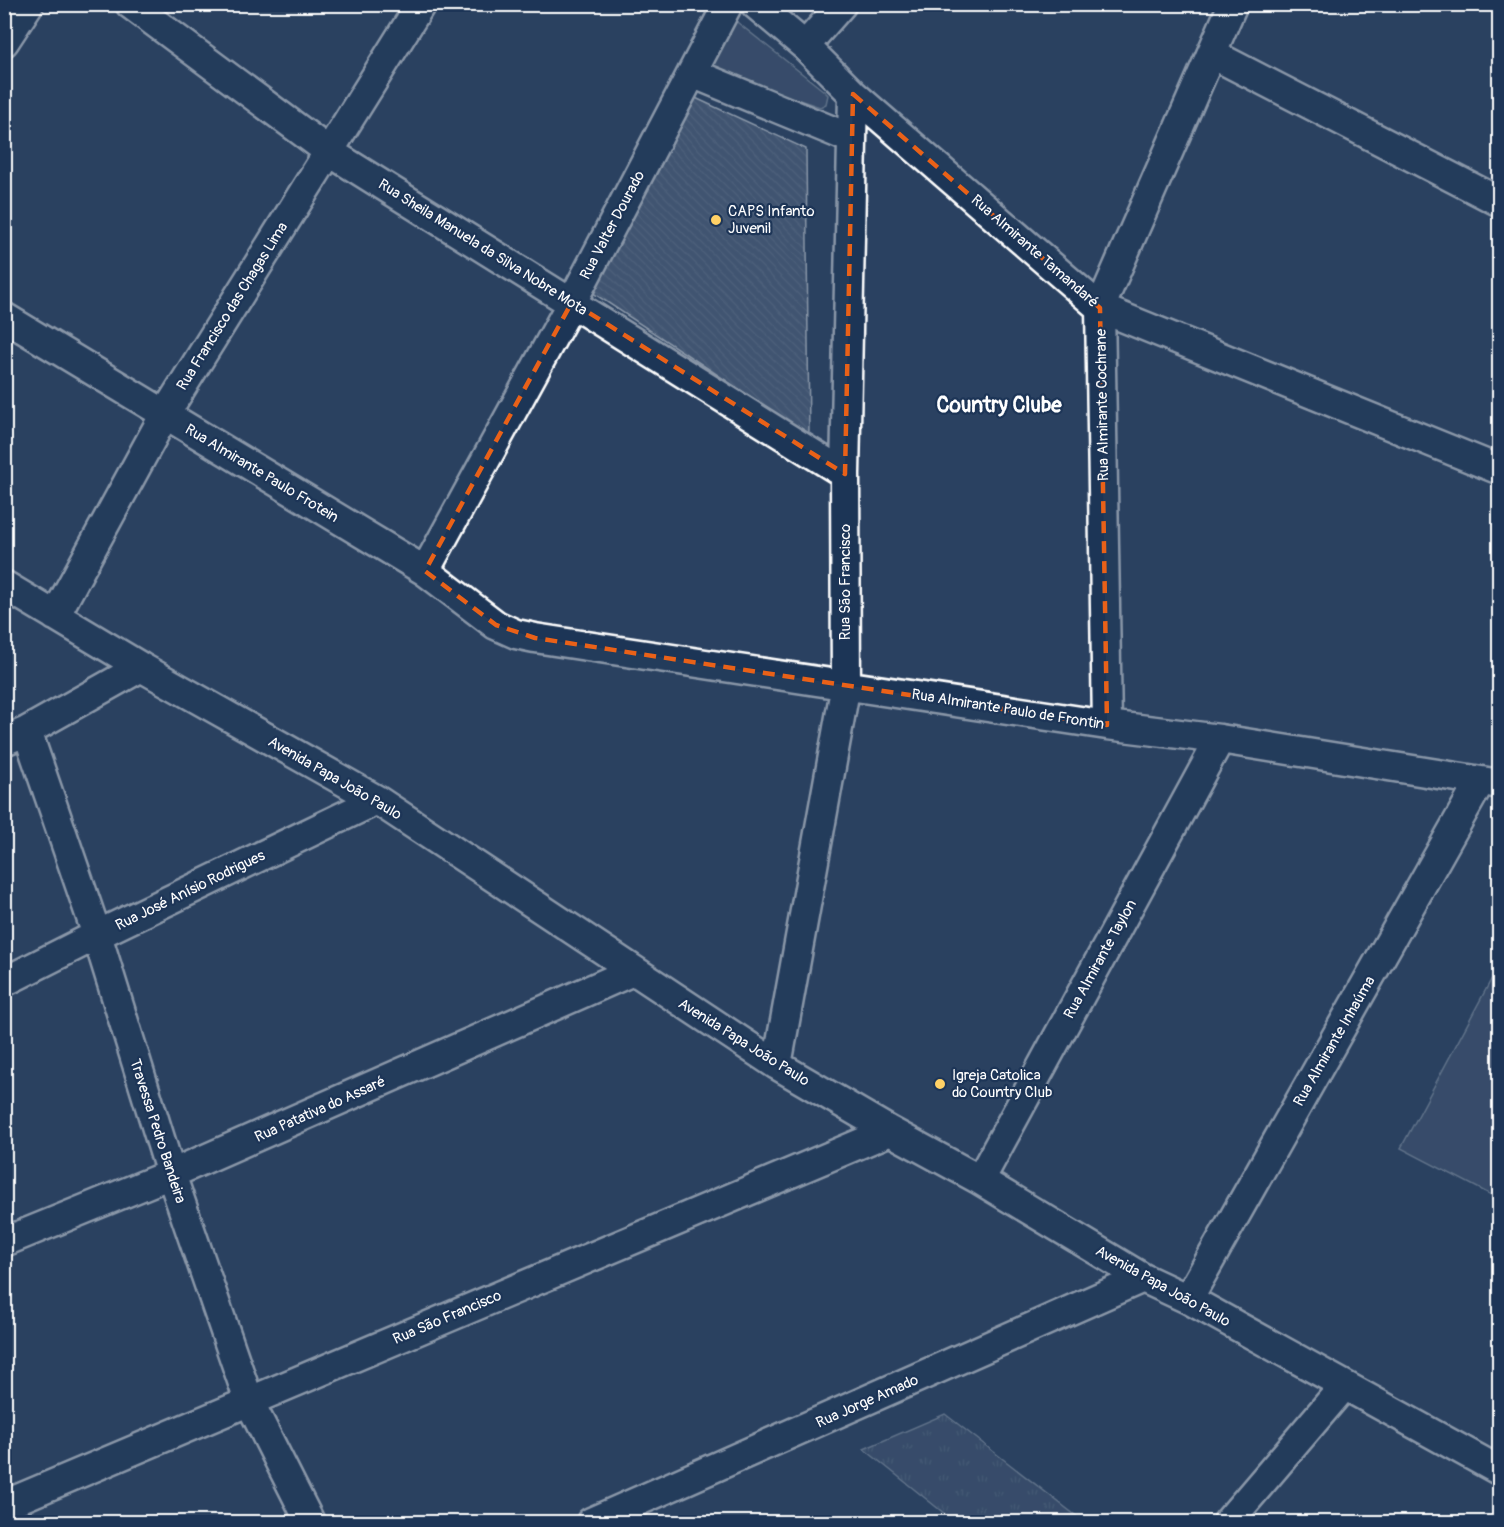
<svg xmlns="http://www.w3.org/2000/svg" width="1504" height="1527" font-family="Pangolin,sans-serif">
  <defs>
    <pattern id="grass-tufts" width="24" height="20" patternUnits="userSpaceOnUse" patternTransform="scale(1.5)"><rect width="24" height="20" fill="#465975"/><path d="M3 7l-1-3M5 7V3M7 7l1-3M15 17l-1-3M17 17v-4M19 17l1-3" fill="none" stroke="#62728a"/></pattern>
    <pattern id="building-back-hatch" width="6" height="6" patternUnits="userSpaceOnUse" patternTransform="scale(1.5)"><rect width="6" height="6" fill="#5b6c86"/><path d="M-1 5l2 2M0 0l6 6M5-1l2 2" fill="none" stroke="#748298"/></pattern>
  </defs>
  <rect width="100%" height="100%" fill="#2a4161"/>
  <filter id="ink" filterUnits="userSpaceOnUse"><feTurbulence type="fractalNoise" baseFrequency=".0167" numOctaves="2"/><feDisplacementMap in="SourceGraphic" scale="12" xChannelSelector="R" yChannelSelector="G"/><feConvolveMatrix kernelMatrix="1 2 1 2 8 2 1 2 1" color-interpolation-filters="sRGB"/></filter>
  <g filter="url(#ink)">
    <path fill="url(#grass-tufts)" stroke="#a2acba" stroke-width="1.5" d="M945,1414L1084,1522H955L864,1449Z"/>
    <path fill="#465975" stroke="#a2acba" stroke-width="1.5" d="M728,15L824,91L828,95L826,104L820,107L702,67Z
      M1499,965L1500,1199H1499L1401,1148Z"/>
    <path fill="url(#building-back-hatch)" stroke="#fff" stroke-width="1.5" d="M689,95L806,149L809,435L590,291Z"/>
    <g fill="none" stroke-linecap="round" stroke-linejoin="round">
      <g stroke="#fff" stroke-width="33">
        <path id="street" d="M130,4L328,151L845,474
          M755,4L805,46L853,94L1100,308L1500,470
          M4,42L29,4
          M805,46L842,4
          M1212,54L1500,202
          M692,73L852,139
          M4,317L425,571L496,625L516,634L535,638L600,648L1107,725L1220,739L1500,784
          M425,571L572,302L728,4
          M4,585L141,667L377,800L777,1065L890,1131L980,1180L1143,1278L1188,1299L1500,1471
          M55,616L165,414L421,4
          M1107,725L1100,308L1233,4
          M27,731L97,935L171,1174L249,1401L310,1522
          M4,741L27,731L141,667
          M4,982L97,935L377,800
          M777,1065L846,684L845,474L853,94
          M980,1180L1220,739
          M4,1242L171,1174L633,971
          M1188,1299L1480,782
          M4,1505L890,1131
          M591,1522L1143,1278
          M1228,1522L1344,1386"/>
      </g>
      <use href="#street" stroke="#1d3557" stroke-width="28"/>
    </g>
  </g>
  <path d="M0 0H1504V1527H0ZM853,94L1100,308L1107,725L535,638L496,625L425,571L572,302L845,474Z" fill="#2a4161" fill-opacity=".55" fill-rule="evenodd"/>
  <path fill="none" stroke="#e96118" stroke-width="4.5" stroke-dasharray="12 8" stroke-linejoin="round" d="M853,94L1100,308L1107,725L535,638L496,625L425,571L572,302L845,474Z"/>
  <g fill="#ffd166" stroke="#1d3557" stroke-width="2">
    <circle cx="716" cy="220" r="6"/>
    <circle cx="940" cy="1084" r="6"/>
  </g>
  <g text-anchor="middle" stroke-width="4.5" stroke-linejoin="round" paint-order="stroke">
    <g font-size="15" fill="#fff" stroke="#1d3557" text-anchor="start">
      <text x="728" y="216">CAPS Infanto<tspan x="728" dy="17">Juvenil</tspan></text>
      <text x="952" y="1080">Igreja Catolica<tspan x="952" dy="17">do Country Club</tspan></text>
    </g>
    <g font-size="15" fill="#fff" stroke="#1d3557">
      <text transform="translate(612 225) rotate(-62)" y="5">Rua Valter Dourado</text>
      <text transform="translate(483 247) rotate(32)" y="5">Rua Sheila Manuela da Silva Nobre Mota</text>
      <text transform="translate(1035 251) rotate(41)" y="5">Rua Almirante Tamandaré</text>
      <text transform="translate(232 306) rotate(-58)" y="5">Rua Francisco das Chagas Lima</text>
      <text transform="translate(1102 405) rotate(-91)" y="5">Rua Almirante Cochrane</text>
      <text transform="translate(262 473) rotate(31)" y="5">Rua Almirante Paulo Frotein</text>
      <text transform="translate(845 582) rotate(-90)" y="5">Rua São Francisco</text>
      <text transform="translate(1008 709) rotate(9)" y="5">Rua Almirante Paulo de Frontin</text>
      <text transform="translate(335 778) rotate(30)" y="5">Avenida Papa João Paulo</text>
      <text transform="translate(190 890) rotate(-26)" y="5">Rua José Anísio Rodrigues</text>
      <text transform="translate(1100 959) rotate(-61)" y="5">Rua Almirante Taylon</text>
      <text transform="translate(1334 1041) rotate(-60)" y="5">Rua Almirante Inhaúma</text>
      <text transform="translate(744 1042) rotate(32)" y="5">Avenida Papa João Paulo</text>
      <text transform="translate(320 1109) rotate(-24)" y="5">Rua Patativa do Assaré</text>
      <text transform="translate(158 1131) rotate(72)" y="5">Travessa Pedro Bandeira</text>
      <text transform="translate(1163 1286) rotate(29)" y="5">Avenida Papa João Paulo</text>
      <text transform="translate(447 1317) rotate(-23)" y="5">Rua São Francisco</text>
      <text transform="translate(867 1401) rotate(-24)" y="5">Rua Jorge Amado</text>
    </g>
    <g font-size="21" font-weight="bold" fill="#fff" stroke="#1d3557">
      <text x="999" y="412">Country Clube</text>
    </g>
  </g>
  <rect width="1504" height="1527" fill="none" stroke="#1d3557" stroke-width="24"/>
  <rect x="12" y="12" width="1480" height="1503" fill="none" stroke="#fff" stroke-width="2" filter="url(#ink)"/>
</svg>
